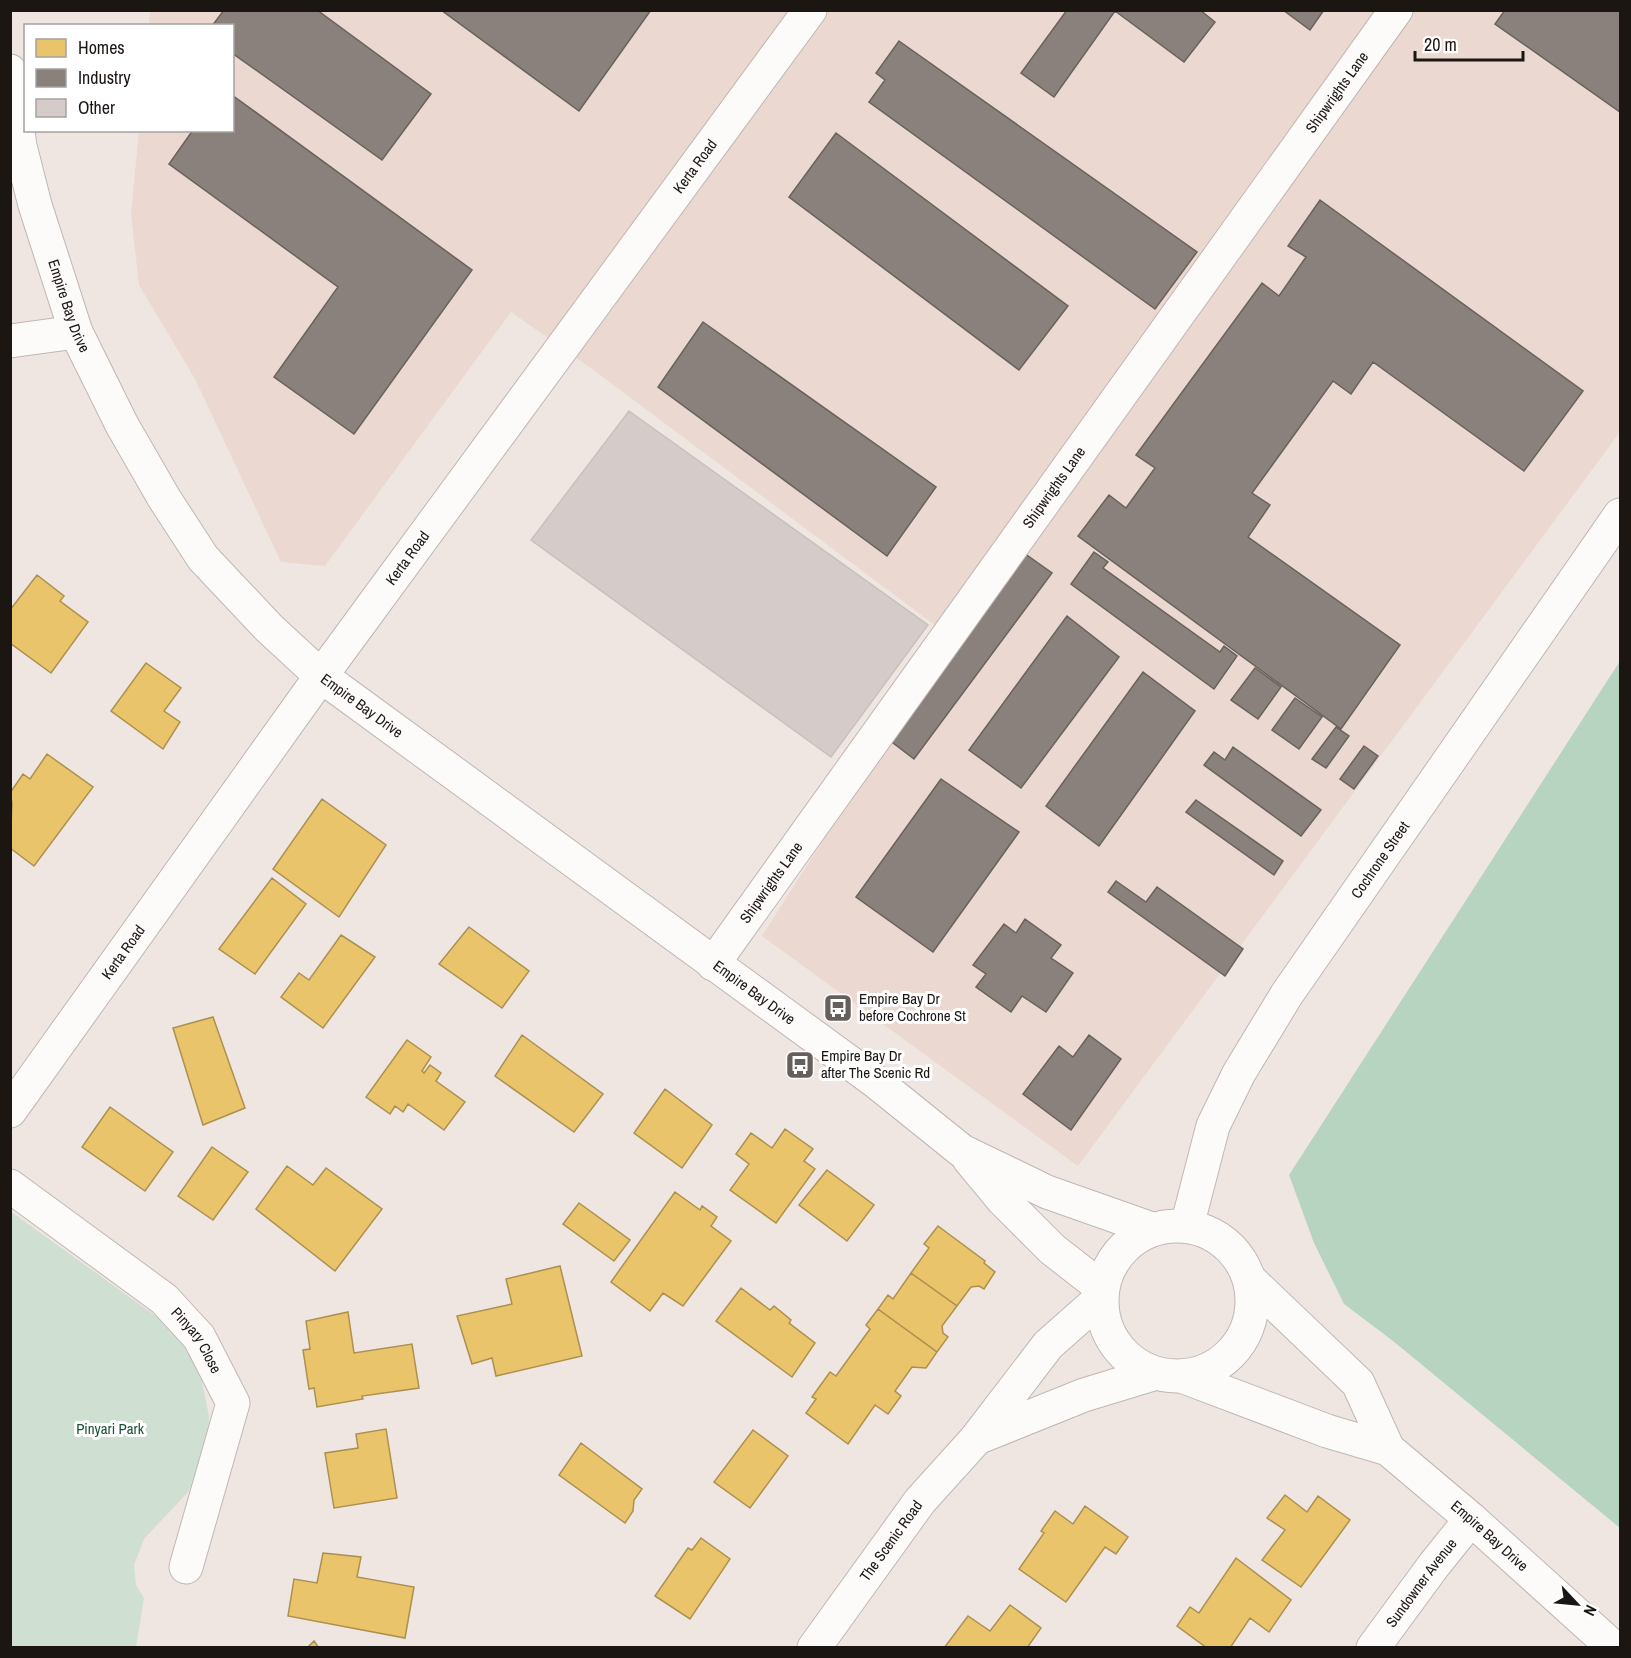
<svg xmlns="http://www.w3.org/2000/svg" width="1631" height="1658" font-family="'Archivo Narrow',sans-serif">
  <rect width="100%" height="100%" fill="#f0e6e1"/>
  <path fill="#ebd8d0" d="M150,11H1620V432L1078,1166L762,936L952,638L592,369L511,312L325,566L281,562L195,379L139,285L131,214L139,131L232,130V26L149,25Z"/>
  <path fill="#cfe0d2" d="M10,1211L171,1327L199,1368L209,1416L208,1453L188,1492L144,1539L134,1565L136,1585L144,1598L136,1647H11Z"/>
  <path fill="#b7d4c1" d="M1620,661V1528L1393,1341L1344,1304L1314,1243L1289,1175Z"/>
  <path fill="#e9c46a" stroke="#ac9050" stroke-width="1.5" d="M37,575L64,596L60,601L88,622L51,673L10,643V610Z
    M146,663L181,688L164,711L180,722L163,749L111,711Z
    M47,754L93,787L34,866L10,848L12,803L10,793L23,774L30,779Z
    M322,799L386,845L339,917L273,869Z
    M272,878L306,904L255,974L219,949Z
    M469,927L529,971L502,1008L439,964Z
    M341,935L375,957L323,1028L281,997L299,973L309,980Z
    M213,1017L245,1108L203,1125L173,1028Z
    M522,1035L603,1094L574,1132L495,1076Z
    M407,1040L431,1057L422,1071L424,1073L430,1065L441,1073L436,1081L465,1102L444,1130L408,1104L403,1112L395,1106L390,1114L366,1097Z
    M665,1089L712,1125L682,1168L634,1133Z
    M110,1107L173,1152L145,1191L82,1147Z
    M785,1129L813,1149L804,1161L815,1169L776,1223L730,1190L749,1164L736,1154L751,1133L772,1148Z
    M212,1147L248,1172L213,1220L178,1196Z
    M287,1166L313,1185L326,1168L382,1209L335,1271L256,1209Z
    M827,1170L874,1205L847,1241L799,1205Z
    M675,1192L700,1210L702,1206L717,1217L711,1226L731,1241L683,1306L663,1293L650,1311L611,1282Z
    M579,1203L630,1240L614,1261L563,1224Z
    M938,1226L985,1261L984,1263L995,1272L984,1289L979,1286L971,1287L957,1306L911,1273L929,1248L924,1244Z
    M560,1266L582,1356L496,1376L492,1358L472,1364L457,1316L512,1304L506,1279Z
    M911,1273L957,1306L942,1326L943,1333L948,1337L937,1352L878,1309L888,1295L893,1299Z
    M741,1288L770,1310L774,1306L791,1320L789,1323L815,1343L792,1377L716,1321Z
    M878,1309L937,1352L926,1368L912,1367L895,1391L901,1396L888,1414L875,1405L848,1444L806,1413L816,1399L812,1397L830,1372L836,1376L870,1329L866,1325Z
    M348,1312L354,1353L412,1344L419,1388L362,1396L363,1399L317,1407L314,1388L309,1389L303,1350L310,1349L306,1321Z
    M386,1429L397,1498L334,1508L325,1453L358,1448L356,1434Z
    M753,1430L788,1456L750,1508L714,1482Z
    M581,1443L642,1489L634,1500L633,1511L625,1523L559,1475Z
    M1285,1495L1307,1512L1318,1496L1350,1520L1301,1587L1262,1560L1285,1530L1267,1518Z
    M1085,1506L1128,1537L1116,1554L1105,1547L1066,1602L1019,1569L1044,1533L1041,1531L1055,1511L1073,1524Z
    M701,1538L730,1559L690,1619L655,1596L688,1548L692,1550Z
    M323,1553L361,1557L357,1577L414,1587L405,1638L288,1616L294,1579L317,1583Z
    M1236,1558L1291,1600L1269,1632L1250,1618L1230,1648H1207L1177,1626L1190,1607L1199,1613Z
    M1010,1605L1041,1628L1027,1648H944L968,1616L990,1631Z
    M314,1641L319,1648H307Z"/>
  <path fill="#8a817c" stroke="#69615c" stroke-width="1.5" d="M224,10H317L431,94L382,160L232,53V26H212Z
    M441,10H651L579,111Z
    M1067,10H1200L1215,22L1184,62L1115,11L1054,97L1021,73Z
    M1283,10H1324L1310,30Z
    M1505,10H1620V112L1495,24Z
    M899,41L1197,252L1155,309L869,102L885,80L876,73Z
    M232,95L472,270L354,434L274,377L338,287L169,164L193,130H232Z
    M836,133L1068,306L1019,370L789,197Z
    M1320,200L1583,391L1524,471L1373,362L1351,394L1333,381L1252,493L1270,505L1248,537L1400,645L1341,729L1078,536L1109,495L1126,508L1155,468L1136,455L1262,283L1279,296L1306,257L1288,246Z
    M703,322L936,487L887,556L658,387Z
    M1094,552L1108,562L1103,568L1220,652L1224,646L1237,656L1214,689L1071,584Z
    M1024,553L1052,573L914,759L888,739Z
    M1067,616L1119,657L1021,788L969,750Z
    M1255,668L1281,687L1258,719L1231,700Z
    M1143,672L1195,711L1099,846L1046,806Z
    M1295,698L1322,717L1299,749L1272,730Z
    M1336,727L1349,736L1326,768L1312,759Z
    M1364,746L1378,756L1354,789L1340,779Z
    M1233,747L1321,810L1301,836L1204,765L1214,752L1225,760Z
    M941,779L1019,832L933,952L856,897Z
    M1196,800L1283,861L1274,875L1186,812Z
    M1116,881L1146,902L1157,887L1243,949L1225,976L1108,892Z
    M1025,919L1061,945L1051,958L1073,973L1046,1012L1022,996L1011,1012L976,987L986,974L973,965L1004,924L1016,933Z
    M1089,1035L1121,1059L1071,1130L1023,1094L1059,1046L1073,1057Z"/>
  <path fill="#d5ccc9" stroke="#c8c0bd" stroke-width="1.5" d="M629,411L928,625L831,757L531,540Z"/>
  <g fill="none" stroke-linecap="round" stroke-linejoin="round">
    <g stroke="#bfb7b4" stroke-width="35">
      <g id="minor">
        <path d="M10,341L76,332"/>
        <path id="s1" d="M713,964L1396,10"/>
        <path id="s2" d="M10,1111L321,676L810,10"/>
        <path id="s3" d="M10,1186L164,1299L199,1337L233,1403L186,1567"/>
        <path id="s4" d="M1187,1226L1213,1126L1239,1073L1287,994L1620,515"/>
        <path id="s5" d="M1373,1648L1434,1565L1471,1519"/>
      </g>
    </g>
    <g stroke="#bfb7b4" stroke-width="35">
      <g id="major">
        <path id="s6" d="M10,71L20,146L35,205L76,332L122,425L164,498L203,558L269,628L321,676L875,1081L962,1151L1047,1192L1152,1229"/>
        <path d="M969,1159L1003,1200L1052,1249L1102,1288"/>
        <circle cx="1177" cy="1301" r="75"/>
        <path d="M1250,1280L1358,1383L1388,1449"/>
        <path id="s7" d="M1184,1377L1327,1431L1388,1449L1471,1519L1614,1648"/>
        <path d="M977,1438L1084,1395L1153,1374"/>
        <path id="s8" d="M814,1648L920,1501L976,1439L1048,1345L1101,1298"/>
      </g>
    </g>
    <use href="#minor" stroke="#fdfbfa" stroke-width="33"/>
    <use href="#major" stroke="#fdfbfa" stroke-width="33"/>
  </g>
  <defs>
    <g id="bus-square" transform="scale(1.5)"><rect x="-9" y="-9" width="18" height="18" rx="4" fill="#665f5b" stroke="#fff"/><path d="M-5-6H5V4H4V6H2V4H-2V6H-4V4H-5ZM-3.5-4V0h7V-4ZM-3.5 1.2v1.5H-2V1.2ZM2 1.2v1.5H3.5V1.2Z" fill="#fff"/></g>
  </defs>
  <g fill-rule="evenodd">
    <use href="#bus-square" x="838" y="1008"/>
    <use href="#bus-square" x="800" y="1065"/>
  </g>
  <g text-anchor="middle" stroke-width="6" stroke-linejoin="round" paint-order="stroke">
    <g font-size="15" fill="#1c1613" stroke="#fff">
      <text dy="5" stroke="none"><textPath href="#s1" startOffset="1072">Shipwrights Lane</textPath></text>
      <text dy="5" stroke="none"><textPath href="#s2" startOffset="1167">Kerta Road</textPath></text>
      <text dy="5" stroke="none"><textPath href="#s6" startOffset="243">Empire Bay Drive</textPath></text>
      <text dy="5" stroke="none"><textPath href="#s1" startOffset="586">Shipwrights Lane</textPath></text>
      <text dy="5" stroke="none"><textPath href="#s2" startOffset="681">Kerta Road</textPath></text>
      <text dy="5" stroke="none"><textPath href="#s6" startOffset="747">Empire Bay Drive</textPath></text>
      <text dy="5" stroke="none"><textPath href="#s4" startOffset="418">Cochrone Street</textPath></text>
      <text dy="5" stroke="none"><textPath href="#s1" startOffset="100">Shipwrights Lane</textPath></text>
      <text dy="5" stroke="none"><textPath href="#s2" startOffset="195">Kerta Road</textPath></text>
      <text dy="5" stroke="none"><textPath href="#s6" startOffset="1233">Empire Bay Drive</textPath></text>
      <text dy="5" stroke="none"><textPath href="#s3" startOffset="244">Pinyary Close</textPath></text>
      <text dy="5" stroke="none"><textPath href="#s7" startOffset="350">Empire Bay Drive</textPath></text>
      <text dy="5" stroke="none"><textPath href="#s8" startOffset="132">The Scenic Road</textPath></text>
      <text dy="5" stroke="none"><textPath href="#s5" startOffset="81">Sundowner Avenue</textPath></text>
    </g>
    <g font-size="15" fill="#1c1613" stroke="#fff" text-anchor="start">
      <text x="859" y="1004">Empire Bay Dr<tspan x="859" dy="17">before Cochrone St</tspan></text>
      <text x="821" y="1061">Empire Bay Dr<tspan x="821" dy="17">after The Scenic Rd</tspan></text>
    </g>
    <g font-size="15" fill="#1d4e38" stroke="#fff">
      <text x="110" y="1434">Pinyari Park</text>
    </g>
  </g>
  <rect width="1631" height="1658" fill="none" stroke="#1c1613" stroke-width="24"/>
  <rect x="24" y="24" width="210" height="108" fill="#ffffff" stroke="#a4a2a1" stroke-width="1.5"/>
  <rect x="36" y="39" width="30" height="18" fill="#e9c46a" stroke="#a4a2a1" stroke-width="1.5"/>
  <text x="78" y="54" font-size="18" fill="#1c1613">Homes</text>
  <rect x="36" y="69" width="30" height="18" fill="#8a817c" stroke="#a4a2a1" stroke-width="1.5"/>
  <text x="78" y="84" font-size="18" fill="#1c1613">Industry</text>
  <rect x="36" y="99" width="30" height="18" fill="#d5ccc9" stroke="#a4a2a1" stroke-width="1.5"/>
  <text x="78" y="114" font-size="18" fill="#1c1613">Other</text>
  <g transform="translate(1577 1604) rotate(116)" stroke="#ffffff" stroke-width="4.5" paint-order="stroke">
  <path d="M0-4.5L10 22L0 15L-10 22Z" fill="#1c1613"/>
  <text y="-9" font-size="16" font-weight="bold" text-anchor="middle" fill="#1c1613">N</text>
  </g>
  <path d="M1415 51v9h108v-9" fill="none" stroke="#1c1613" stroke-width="3"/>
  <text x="1424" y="51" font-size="18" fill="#1c1613" stroke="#ffffff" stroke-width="4.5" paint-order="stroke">20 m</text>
</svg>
